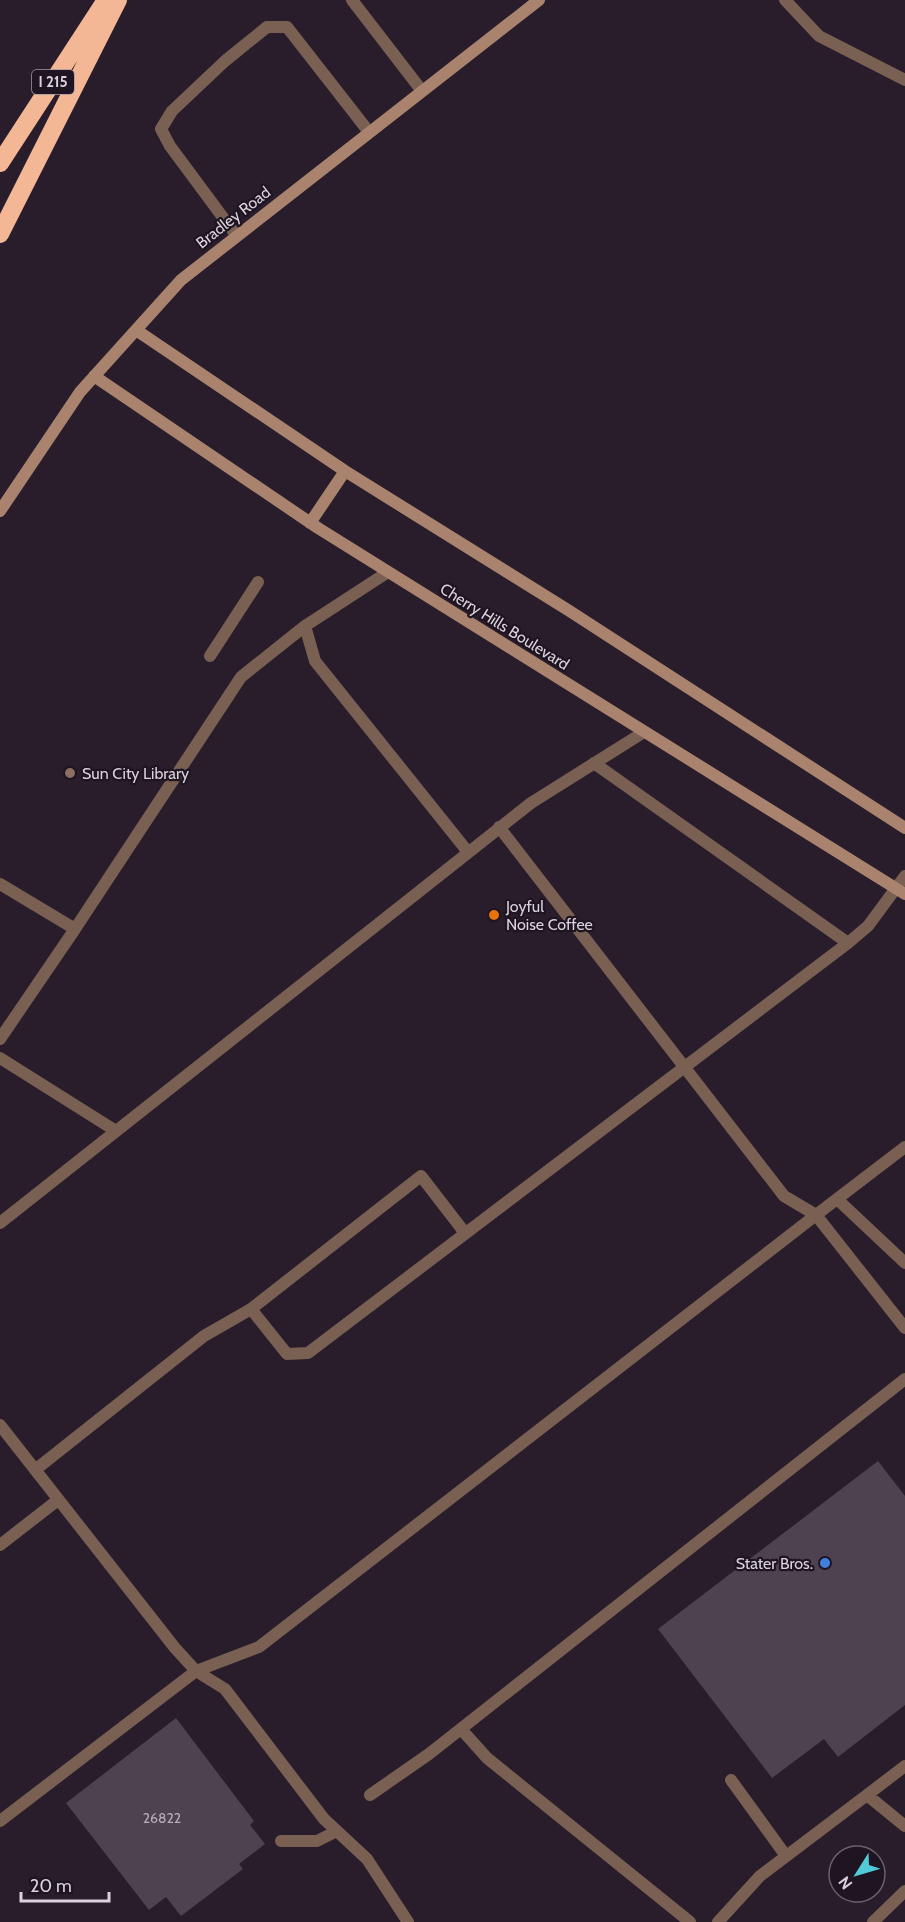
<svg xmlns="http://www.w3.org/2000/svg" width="905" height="1922" font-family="Cabin,sans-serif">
  <rect width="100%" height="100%" fill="#291d2b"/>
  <path fill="#4e4150" d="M878,1461L905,1496V1705L838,1757L824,1739L772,1778L658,1629Z
    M176,1718L254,1821L250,1825L265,1844L239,1864L243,1869L181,1916L166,1897L149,1910L66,1803Z"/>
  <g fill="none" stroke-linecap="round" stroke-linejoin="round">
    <path stroke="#796053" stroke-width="12" d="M352,0L422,91
      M785,0L819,36L905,80
      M236,235L170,146L161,129L172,111L225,61L267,27H287L369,132
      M305,626L315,661L468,852
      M210,656L258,582
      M594,763L848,943
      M0,884L75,929L241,677L305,626L388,572
      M0,1039L75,929
      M0,1058L116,1131
      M905,1147L816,1215L905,1328
      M837,1199L905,1263
      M0,1223L531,803L644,732
      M251,1309L287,1354L308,1353L848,943L868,926L905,876
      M0,1425L175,1648L196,1671L225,1689L324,1819L367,1859L408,1922
      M35,1470L204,1336L251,1309L421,1176L465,1233
      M0,1545L58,1500
      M461,1729L487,1758L690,1922
      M731,1780L786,1856
      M370,1795L429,1754L905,1379
      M867,1795L905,1766
      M0,1821L196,1671L259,1647L816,1215L784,1196L499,827
      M281,1841H317L337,1831
      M718,1922L760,1876L867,1795L905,1826
      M873,1922L905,1891"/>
    <path stroke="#aa836e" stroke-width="12" d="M136,330L345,471L568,610L905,828
      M94,376L318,528L905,894
      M0,511L80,392L181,280L539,0
      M310,523L345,471"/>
    <path stroke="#f4b796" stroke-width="18" d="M0,163L106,0
      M0,234L118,0"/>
  </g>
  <circle fill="#8d6e63" stroke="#1f1421" stroke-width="2" cx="70" cy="773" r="6"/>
  <circle fill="#e8710a" stroke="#1f1421" stroke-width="2" cx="494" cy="915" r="6"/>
  <circle fill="#3f7fe0" stroke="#1f1421" stroke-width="2" cx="825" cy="1563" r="6"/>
  <g text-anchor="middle" stroke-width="4.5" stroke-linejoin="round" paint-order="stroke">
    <g font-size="14" fill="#b7aeb8">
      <text x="162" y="1823">26822</text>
    </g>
    <rect fill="#1f1421" stroke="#a299a3" stroke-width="1.5" x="32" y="70" width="42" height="24" rx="4.5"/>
    <g font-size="15" font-weight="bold" fill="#dad2db">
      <text x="53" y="87">I 215</text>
    </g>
    <g font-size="16" fill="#dad2db" stroke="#1f1421">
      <text transform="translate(233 217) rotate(-38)" y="6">Bradley Road</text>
      <text transform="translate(505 626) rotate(32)" y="6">Cherry Hills Boulevard</text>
    </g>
    <g font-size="16" fill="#dad2db" stroke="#1f1421" text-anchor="start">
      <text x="82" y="779">Sun City Library</text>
      <text x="506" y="912">Joyful<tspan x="506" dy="18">Noise Coffee</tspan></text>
      <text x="813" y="1569" text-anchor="end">Stater Bros.</text>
    </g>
  </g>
  <g transform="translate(857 1874) rotate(233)"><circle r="28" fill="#1f1421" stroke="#6a606b" stroke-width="1.5"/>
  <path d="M0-4.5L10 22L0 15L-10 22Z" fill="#52cbd8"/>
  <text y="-9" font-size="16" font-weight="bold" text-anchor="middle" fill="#dad2db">N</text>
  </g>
  <path d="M21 1892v9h88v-9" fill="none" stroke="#dad2db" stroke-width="3"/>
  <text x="30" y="1892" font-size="18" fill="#dad2db" stroke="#1f1421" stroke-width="4.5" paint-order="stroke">20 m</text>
</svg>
